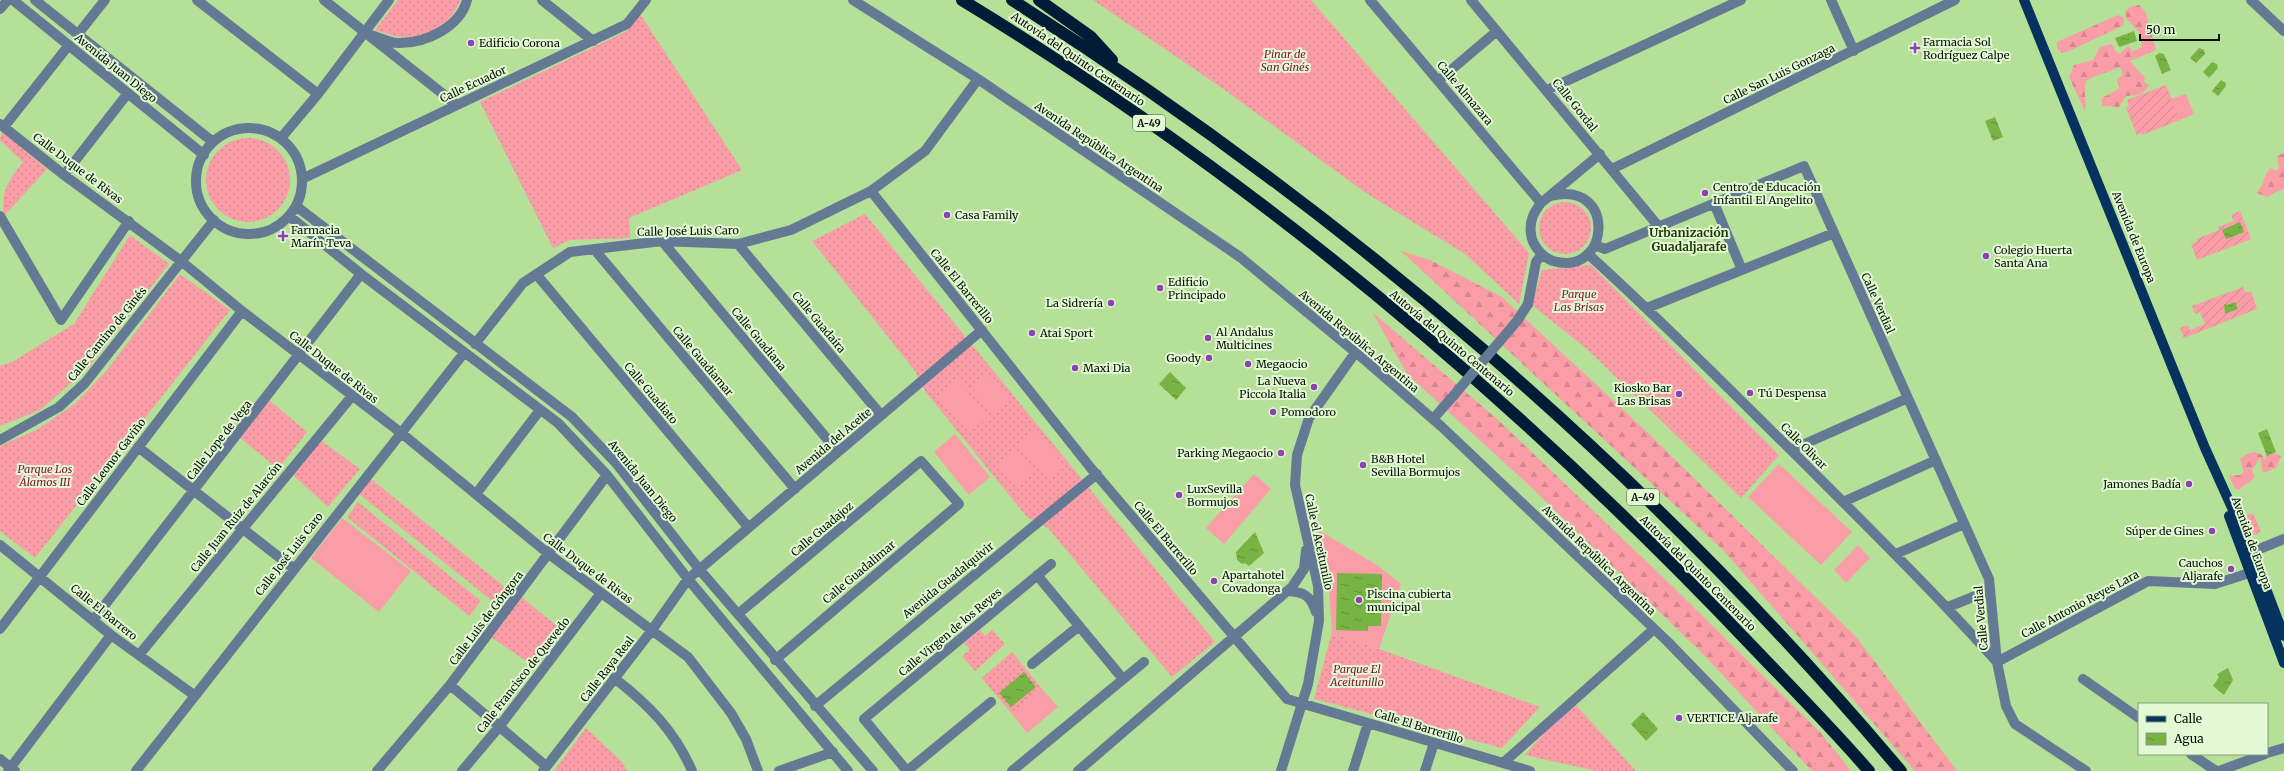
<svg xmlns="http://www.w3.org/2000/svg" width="2284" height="771" font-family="Merriweather,serif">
  <defs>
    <pattern id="grass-dots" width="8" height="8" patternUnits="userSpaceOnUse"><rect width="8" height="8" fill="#fa9da7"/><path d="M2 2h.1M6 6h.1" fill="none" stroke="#d5868e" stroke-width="1.8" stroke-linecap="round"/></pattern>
    <pattern id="forest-firs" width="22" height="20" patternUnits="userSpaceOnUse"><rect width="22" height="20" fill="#fa9da7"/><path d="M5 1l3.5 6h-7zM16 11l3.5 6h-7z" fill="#d5868e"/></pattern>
    <pattern id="garden-furrows" width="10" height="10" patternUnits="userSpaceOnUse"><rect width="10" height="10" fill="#fa9da7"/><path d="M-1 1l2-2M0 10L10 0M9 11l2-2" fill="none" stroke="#d5868e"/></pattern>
    <pattern id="water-ripples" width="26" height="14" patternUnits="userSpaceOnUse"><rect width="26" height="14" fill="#78b443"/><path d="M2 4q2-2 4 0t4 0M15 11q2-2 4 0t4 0" fill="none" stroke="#609136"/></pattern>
  </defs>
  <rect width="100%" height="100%" fill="#b5e097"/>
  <path fill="url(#grass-dots)" d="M398,0H460C454,23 425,38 402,37C394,37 383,32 375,30Z
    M1093,0H1311L1529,253L1519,304L1465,254L1366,193L1222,88Z
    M640,14L742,170L629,218L630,238L570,240L553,248L480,102L627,31Z
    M2,131L47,169L4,216C0,192 9,180 23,162L0,140Z
    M206 180a42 42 0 1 1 84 0a42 42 0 1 1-84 0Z
    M1539 228a26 26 0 1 1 52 0a26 26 0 1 1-52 0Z
    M865,214L1215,642L1172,677L1048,528L1027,517L925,391L915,371L812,241Z
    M130,235L169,264L88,368L40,410L0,426V366L12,362L74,324Z
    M1591,265L1779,455L1741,498L1588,350L1532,305L1542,270Z
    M180,274L230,310L35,558L0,531V446L38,429L75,404L107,370Z
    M269,400L307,432L278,469L239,437Z
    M320,440L360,469L328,507L293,475Z
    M371,479L506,588L496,604L359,494Z
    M358,502L481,601L469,616L347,517Z
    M519,595L558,627L529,663L488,635Z
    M980,630L985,636L992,630L1005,644L975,671L962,656L970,650L964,643Z
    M1332,632L1540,707L1502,748L1314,699Z
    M1012,652L1042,689L1012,714L982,678Z
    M1572,701L1636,771H1596L1525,755Z
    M586,728L622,762L627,771H554Z"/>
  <path fill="url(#forest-firs)" d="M2139,5L2145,11L2156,50L2130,61L2145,78L2144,82L2149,85C2143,96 2137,95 2126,96L2119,107L2102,106V98L2120,88L2117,80L2123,74L2120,67C2108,73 2097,74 2086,81C2083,91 2087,100 2085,111L2069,77L2074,65L2093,60L2100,47L2112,44L2116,52L2120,54L2128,46L2131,48V52L2142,47L2140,33L2126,18L2125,11L2130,7Z
    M2118,15L2124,18V25L2069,51L2062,53L2057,49V42Z
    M2284,153V188L2267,197L2256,193C2265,185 2262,179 2270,168L2277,171L2279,167L2277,156Z
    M1401,251L1430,260L1502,297L1647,432L1857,638L1957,771H1915L1724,551Z
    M1372,312L1497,419L1671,585L1820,732L1851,771H1812L1703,654L1531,487L1407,374Z
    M2255,452L2262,455L2265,460L2266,454L2275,453L2281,456L2276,468L2263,473L2260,458L2252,470L2255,477L2240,489H2235L2229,476L2240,475L2244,472L2240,459L2247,454Z"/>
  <path fill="url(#garden-furrows)" d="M2166,85L2180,120L2142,135L2141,133L2137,135L2126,108L2129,106L2127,100Z
    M2240,211L2251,239L2197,260L2191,244L2197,242V239L2219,230L2218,227L2234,221L2231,215Z
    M2243,287L2246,293L2251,291L2257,309L2184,338L2180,328L2188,325L2190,330L2205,324L2200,312L2195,314L2192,306Z
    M2253,513L2261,532L2253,535L2245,516Z"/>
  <path fill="#fa9da7" d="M2186,94L2194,114L2180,120L2171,99Z
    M990,374L1010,397L993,412L973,389Z
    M958,380L988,417L969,433L938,396Z
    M1037,431L1065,467L1048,480L1020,445Z
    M955,434L990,477L969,495L934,452Z
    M1014,450L1033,473L1015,487L996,464Z
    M1779,464L1852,532L1821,565L1748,497Z
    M1254,474L1271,489L1224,544L1206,528Z
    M342,518L411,571L379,612L311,558Z
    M1318,530L1377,565L1401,584L1379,649L1332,632L1329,590Z
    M1858,545L1870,558L1846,583L1834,570Z
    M1042,689L1058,707L1027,733L1012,714Z"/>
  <path fill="url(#water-ripples)" d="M2134,31L2137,41L2119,47L2115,38Z
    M2199,48L2204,50L2205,54L2196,63L2190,58Z
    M2159,53L2164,54L2171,70L2162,74L2155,56Z
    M2212,62L2217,64L2218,68L2209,78L2203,72Z
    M2221,80L2226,83V86L2218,96L2212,91Z
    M1995,117L2003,137L1993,141L1985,121Z
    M2240,222L2244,232L2226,239L2222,230Z
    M2235,302L2238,309L2225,314L2224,304L2227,305Z
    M1170,372L1186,388L1176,400L1159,384Z
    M2267,429L2276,452L2267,456L2258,433Z
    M1255,532L1264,553L1249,566L1245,563L1242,564L1237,560L1236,552Z
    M1337,573L1382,574L1381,626H1368V631L1336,630Z
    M2228,668L2233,680L2224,695L2213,686L2219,677L2217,674Z
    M1024,672L1036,687L1011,707L999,693Z
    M1643,712L1658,729L1646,741L1631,724Z"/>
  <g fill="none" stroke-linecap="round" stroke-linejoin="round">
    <path stroke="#647a94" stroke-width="10" d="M13,0L204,155
      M35,0L213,142
      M197,0L318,94
      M324,0L457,105
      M542,0L593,41
      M853,0L978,79L1240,257L1366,361L1442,427L1668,642L1793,771
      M1370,0L1541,203
      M1471,0L1659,227
      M1831,0L1854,51
      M2251,0L2284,31
      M0,9L8,0
      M78,34L105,0
      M370,35C379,37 391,44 400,43C426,43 460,27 467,0
      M1438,81L1497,31
      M1547,90L1741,0
      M0,124L64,175L181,261L242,311L400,432L550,555L688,657L731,713L746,739L758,771
      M4,127L69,45
      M196 181a53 53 0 1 1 106 0a53 53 0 1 1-106 0Z
      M281,138L318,94L389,0
      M1612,169L1955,0
      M64,175L128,93
      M302,179L627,24L646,0
      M871,191L1090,467L1287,699L1530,771
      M1551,196C1617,179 1611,278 1553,261C1542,257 1532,245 1531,234C1529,221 1534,212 1541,203L1600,154
      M1714,203L1742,270
      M296,206L572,417L616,463L699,569L873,771
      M0,216L61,320L129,221
      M289,216L361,274L558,423L607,475L688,579L848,771
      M662,241L838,452
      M738,244L881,415
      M1595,245L1605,249L1804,166L1989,579L1997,662L2006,706L2015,724L2086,771
      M594,249L795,489
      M1588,254C1660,319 1728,388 1797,456C1865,524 1933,591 1997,662
      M536,274L748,527
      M1528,304L1536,262L1542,254
      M1647,308L1834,233
      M475,344L523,283L570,252L662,241L738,244L791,230L871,191L925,151L978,79
      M1433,419L1454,395
      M0,440L59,407L85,383L214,220
      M138,447L293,568
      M1791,450L1908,398
      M476,494L540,410
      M1843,502L1936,460
      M0,545L111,635L194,695
      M2252,552L2284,539
      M1896,554L1964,524
      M1037,575L1123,679
      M1287,591C1304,592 1310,595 1316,612
      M1948,607L1990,590
      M738,614L921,461L959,504L775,660
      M94,619L361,274
      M0,629L242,311
      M139,655L352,396
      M1997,662L2148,581L2215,584L2249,573
      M1032,664L1079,626
      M614,678C648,704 675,731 692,771
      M2083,679L2139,718
      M450,685L546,766
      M815,706L1097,474
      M2267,753L2284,748
      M2191,754L2216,771
      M0,759L15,771
      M1503,763L1654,629
      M8,771L111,635
      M136,771L464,353
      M377,771L450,685L607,475
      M462,771L499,727L601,593
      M543,771L652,630L688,579L982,330
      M779,771L833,752
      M907,771L864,719L1051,564
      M907,771L991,702
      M1012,771L1144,662
      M1078,771L1292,587L1304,569L1306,550
      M1281,771L1308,684L1319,621L1318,586L1295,485L1297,455L1309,418L1355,353
      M1353,771L1368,723
      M1425,771L1434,743
      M2219,771L2265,754"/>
    <path stroke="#05325e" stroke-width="10" d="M2024,0L2205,448L2252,552L2284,636
      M2229,516L2284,663"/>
    <path stroke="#021b37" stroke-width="12" d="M962,0C1253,177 1516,398 1750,644C1790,686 1831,727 1869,771
      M1012,0C1344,211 1647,470 1901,771
      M1039,0L1091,37L1112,60"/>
    <path stroke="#647a94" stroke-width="10" d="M1454,395L1517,321L1528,304"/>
  </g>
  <g fill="#8d41b2" stroke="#e3f9d5" stroke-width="1.5">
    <circle cx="471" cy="43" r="4"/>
    <path d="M1913 42h4v4h4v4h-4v4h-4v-4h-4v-4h4z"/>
    <circle cx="1705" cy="193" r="4"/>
    <circle cx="947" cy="215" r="4"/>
    <path d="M281 230h4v4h4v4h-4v4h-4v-4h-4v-4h4z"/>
    <circle cx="1986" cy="256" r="4"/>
    <circle cx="1160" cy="288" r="4"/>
    <circle cx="1111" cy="303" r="4"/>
    <circle cx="1032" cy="333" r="4"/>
    <circle cx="1208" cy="338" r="4"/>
    <circle cx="1209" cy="358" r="4"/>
    <circle cx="1248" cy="364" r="4"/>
    <circle cx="1075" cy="368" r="4"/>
    <circle cx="1314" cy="387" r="4"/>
    <circle cx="1750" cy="393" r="4"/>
    <circle cx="1679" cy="394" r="4"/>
    <circle cx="1273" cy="412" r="4"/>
    <circle cx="1281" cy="453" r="4"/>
    <circle cx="1363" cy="465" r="4"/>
    <circle cx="2189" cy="484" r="4"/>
    <circle cx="1179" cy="495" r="4"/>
    <circle cx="2212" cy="531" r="4"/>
    <circle cx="2231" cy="569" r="4"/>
    <circle cx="1214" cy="581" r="4"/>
    <circle cx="1359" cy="600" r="4"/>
    <circle cx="1679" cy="718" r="4"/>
  </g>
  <g text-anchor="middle" stroke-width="4" stroke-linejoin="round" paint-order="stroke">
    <g fill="#e3f9d5" stroke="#475740" stroke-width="1">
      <rect x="1133" y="115" width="32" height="16" rx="3"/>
      <rect x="1627" y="489" width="32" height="16" rx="3"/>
    </g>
    <g font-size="10" font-weight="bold" fill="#041100">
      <text x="1149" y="127">A-49</text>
      <text x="1643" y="501">A-49</text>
    </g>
    <g font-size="11" fill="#041100" stroke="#e3f9d5" text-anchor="start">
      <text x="1923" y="46">Farmacia Sol<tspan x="1923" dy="13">Rodríguez Calpe</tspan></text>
      <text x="479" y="47">Edificio Corona</text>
      <text x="1713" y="191">Centro de Educación<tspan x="1713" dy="13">Infantil El Angelito</tspan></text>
      <text x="955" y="219">Casa Family</text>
      <text x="291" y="234">Farmacia<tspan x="291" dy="13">Marín Teva</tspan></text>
      <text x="1994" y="254">Colegio Huerta<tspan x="1994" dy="13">Santa Ana</tspan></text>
      <text x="1168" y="286">Edificio<tspan x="1168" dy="13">Principado</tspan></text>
      <text x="1103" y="307" text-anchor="end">La Sidrería</text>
      <text x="1216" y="336">Al Andalus<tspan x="1216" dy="13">Multicines</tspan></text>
      <text x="1040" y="337">Atai Sport</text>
      <text x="1201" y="362" text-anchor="end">Goody</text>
      <text x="1256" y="368">Megaocio</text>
      <text x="1083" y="372">Maxi Dia</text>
      <text x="1306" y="385" text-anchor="end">La Nueva<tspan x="1306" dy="13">Piccola Italia</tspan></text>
      <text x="1671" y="392" text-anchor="end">Kiosko Bar<tspan x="1671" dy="13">Las Brisas</tspan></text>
      <text x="1758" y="397">Tú Despensa</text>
      <text x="1281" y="416">Pomodoro</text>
      <text x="1273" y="457" text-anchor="end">Parking Megaocio</text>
      <text x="1371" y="463">B&amp;B Hotel<tspan x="1371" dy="13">Sevilla Bormujos</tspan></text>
      <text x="2181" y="488" text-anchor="end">Jamones Badía</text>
      <text x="1187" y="493">LuxSevilla<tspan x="1187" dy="13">Bormujos</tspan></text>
      <text x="2204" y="535" text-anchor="end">Súper de Gines</text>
      <text x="2223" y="567" text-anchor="end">Cauchos<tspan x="2223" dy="13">Aljarafe</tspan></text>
      <text x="1222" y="579">Apartahotel<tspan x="1222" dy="13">Covadonga</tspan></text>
      <text x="1367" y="598">Piscina cubierta<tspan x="1367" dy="13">municipal</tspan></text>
      <text x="1687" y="722">VERTICE Aljarafe</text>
    </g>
    <g font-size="11" font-style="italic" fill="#891433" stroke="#e3f9d5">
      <text x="1285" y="58">Pinar de<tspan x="1285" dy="13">San Ginés</tspan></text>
      <text x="1579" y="298">Parque<tspan x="1579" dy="13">Las Brisas</tspan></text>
      <text x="45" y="473">Parque Los<tspan x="45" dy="13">Álamos III</tspan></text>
      <text x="1357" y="673">Parque El<tspan x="1357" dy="13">Aceitunillo</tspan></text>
    </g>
    <g font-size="11" fill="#041100" stroke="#e3f9d5">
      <text transform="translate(1078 59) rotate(34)" y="4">Autovía del Quinto Centenario</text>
      <text transform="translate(116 68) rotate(39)" y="4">Avenida Juan Diego</text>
      <text transform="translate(1779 74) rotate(-26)" y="4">Calle San Luis Gonzaga</text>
      <text transform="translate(473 84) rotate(-25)" y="4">Calle Ecuador</text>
      <text transform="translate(1465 93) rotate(50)" y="4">Calle Almazara</text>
      <text transform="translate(1575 105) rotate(51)" y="4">Calle Gordal</text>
      <text transform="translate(1099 147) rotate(34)" y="4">Avenida República Argentina</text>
      <text transform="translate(78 168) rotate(37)" y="4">Calle Duque de Rivas</text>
      <text transform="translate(688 231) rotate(-1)" y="4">Calle José Luis Caro</text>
      <text transform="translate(2134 237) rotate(68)" y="4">Avenida de Europa</text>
      <text transform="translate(962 286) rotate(51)" y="4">Calle El Barrerillo</text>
      <text transform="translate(1878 303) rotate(66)" y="4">Calle Verdial</text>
      <text transform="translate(819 322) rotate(50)" y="4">Calle Guadaíra</text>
      <text transform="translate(107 334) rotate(-51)" y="4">Calle Camino de Ginés</text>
      <text transform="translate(759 339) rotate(50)" y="4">Calle Guadiana</text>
      <text transform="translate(1359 341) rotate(40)" y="4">Avenida República Argentina</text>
      <text transform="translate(1452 343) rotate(40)" y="4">Autovía del Quinto Centenario</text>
      <text transform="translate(703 361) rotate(50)" y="4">Calle Guadiamar</text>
      <text transform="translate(334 367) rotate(38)" y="4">Calle Duque de Rivas</text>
      <text transform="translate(651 393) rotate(50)" y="4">Calle Guadiato</text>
      <text transform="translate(219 440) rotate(-52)" y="4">Calle Lope de Vega</text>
      <text transform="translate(833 441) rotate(-40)" y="4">Avenida del Aceite</text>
      <text transform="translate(1804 446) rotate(45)" y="4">Calle Olivar</text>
      <text transform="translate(111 462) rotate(-53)" y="4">Calle Leonor Gaviño</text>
      <text transform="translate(643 481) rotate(51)" y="4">Avenida Juan Diego</text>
      <text transform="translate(236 517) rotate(-51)" y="4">Calle Juan Ruiz de Alarcón</text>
      <text transform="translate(822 529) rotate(-40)" y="4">Calle Guadajoz</text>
      <text transform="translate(1166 538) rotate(50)" y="4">Calle El Barrerillo</text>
      <text transform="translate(1319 542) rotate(78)" y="4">Calle el Aceitunillo</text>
      <text transform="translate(2252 543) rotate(70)" y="4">Avenida de Europa</text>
      <text transform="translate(289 554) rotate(-52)" y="4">Calle José Luis Caro</text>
      <text transform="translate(1599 560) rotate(44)" y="4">Avenida República Argentina</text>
      <text transform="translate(588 568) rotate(37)" y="4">Calle Duque de Rivas</text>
      <text transform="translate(859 572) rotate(-40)" y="4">Calle Guadalimar</text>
      <text transform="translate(1698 573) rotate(45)" y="4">Autovía del Quinto Centenario</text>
      <text transform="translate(948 580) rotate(-39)" y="4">Avenida Guadalquivir</text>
      <text transform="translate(2080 604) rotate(-28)" y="4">Calle Antonio Reyes Lara</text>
      <text transform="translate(104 612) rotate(39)" y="4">Calle El Barrero</text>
      <text transform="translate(486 618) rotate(-53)" y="4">Calle Luis de Góngora</text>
      <text transform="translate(1981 618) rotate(-95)" y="4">Calle Verdial</text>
      <text transform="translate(950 632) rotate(-40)" y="4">Calle Virgen de los Reyes</text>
      <text transform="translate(607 669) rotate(-52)" y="4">Calle Raya Real</text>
      <text transform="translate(523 675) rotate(-52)" y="4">Calle Francisco de Quevedo</text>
      <text transform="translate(1419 726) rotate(17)" y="4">Calle El Barrerillo</text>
    </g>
    <g font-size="12" font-weight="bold" fill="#1c3600" stroke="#e3f9d5">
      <text x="1689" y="237">Urbanización<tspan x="1689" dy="14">Guadaljarafe</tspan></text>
    </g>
  </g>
  <rect x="2138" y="703" width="130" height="52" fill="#e3f9d5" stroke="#8a9c80"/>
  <rect x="2146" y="716" width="20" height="6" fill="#05325e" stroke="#8a9c80"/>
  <text x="2174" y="723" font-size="12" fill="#041100">Calle</text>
  <rect x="2146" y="733" width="20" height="12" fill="url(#water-ripples)" stroke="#8a9c80"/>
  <text x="2174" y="743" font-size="12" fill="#041100">Agua</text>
  <path d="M2140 34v6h79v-6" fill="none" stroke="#041100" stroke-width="2"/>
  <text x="2146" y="34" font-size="12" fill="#041100" stroke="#e3f9d5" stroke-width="3" paint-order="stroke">50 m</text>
</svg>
